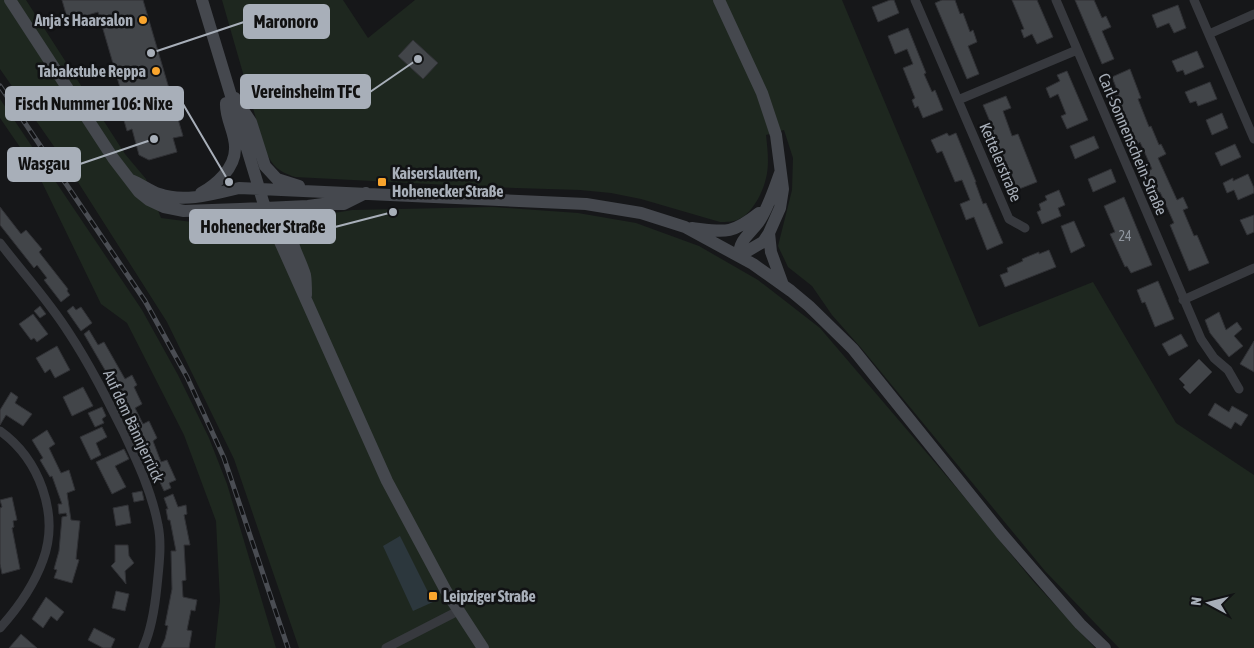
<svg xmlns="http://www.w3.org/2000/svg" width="1254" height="648" font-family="'Asap Condensed',sans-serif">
  <rect width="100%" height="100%" fill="#161719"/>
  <path fill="#1e271f" d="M0,0H26L125,154L146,179L161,218L200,223L253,227L352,210L493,207L578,213L636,223L699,246L758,280L820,328L961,493L1033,581L1095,648H299L234,459L167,322L69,168L0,69Z
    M222,0H343L368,38L415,0H842L979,327L1093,282L1176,423L1254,475V648H1119L1045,571L862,349L832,315L812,286L788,267L778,246L792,190L793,158L784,130L766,135C769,161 770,176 758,199C753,207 748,215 739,219C734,222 726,222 720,222L641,199L611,193L580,190L488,187L295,177C278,171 273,167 265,150Z
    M0,99L142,310L178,375L209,438L227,484L276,648H215L220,601L216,521L184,435L127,323L101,304L37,172L0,118Z"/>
  <path fill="#2c373d" d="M400,536L433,602L413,611L383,546Z"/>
  <path fill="#424549" stroke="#303135" d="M62,0H143L183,136L173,138L177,152L149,160L139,155L132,129L127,131L121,110L126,108L98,12L68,21Z
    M890,0H894L899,13L878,22L872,7Z
    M942,0H955L960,14L963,13L970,32L973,30L977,42L968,46L979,74L967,79L935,3Z
    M1012,0H1037L1053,37L1037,44L1032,34L1024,38L1021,30L1024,29Z
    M1075,0H1094L1102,18L1106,16L1111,27L1102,31L1114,59L1102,64Z
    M1178,5L1186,28L1174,33L1169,23L1157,28L1152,15Z
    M908,28L926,73L924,74L932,92L935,90L943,110L923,118L918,106L915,108L912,100L915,98L903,68L913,64L907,49L895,54L888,36Z
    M413,40L438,63L423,79L398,56Z
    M1197,51L1204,67L1185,75L1183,70L1177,72L1172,61Z
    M1130,69L1141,98L1138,99L1149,127L1151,126L1159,145L1161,144L1166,154L1158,158L1177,200L1183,197L1188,208L1183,210L1194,236L1197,235L1209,263L1189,271L1170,225L1174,223L1160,192L1156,193L1147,172L1152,169L1140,142L1137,144L1128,126L1115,96L1119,95L1112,77Z
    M1067,71L1088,120L1067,129L1061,116L1066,114L1058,94L1050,98L1046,88L1060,81L1057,75Z
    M1210,82L1217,99L1198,106L1196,101L1190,103L1185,92Z
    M1006,96L1011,108L1003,111L1012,136L1018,134L1037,182L1014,191L988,125L991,124L983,105Z
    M1222,113L1228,128L1212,135L1206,120Z
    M947,133L949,136L956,133L976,182H975L983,204L986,203L1003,243L987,250L974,217L966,220L960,204L970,200L962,180L955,182L942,151L937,153L931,140Z
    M1094,136L1099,148L1075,159L1070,146Z
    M1235,144L1241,157L1221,166L1215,153Z
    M1111,169L1116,182L1093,192L1088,179Z
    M1248,174L1254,188V193L1238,200L1234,190L1227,193L1223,183L1233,178V181Z
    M1059,190L1065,205L1058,208L1061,216L1042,224L1037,212L1041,210L1039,204L1047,200L1045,196Z
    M1124,197L1152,265L1131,273L1127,266L1125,267L1110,234L1115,232L1104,206Z
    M0,207L21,234L26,230L42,249L39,252L68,289L67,291L70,295L61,302L44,280L47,278L37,265L34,268L0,225Z
    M1254,215V232L1247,235L1240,220Z
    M1074,221L1085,246L1071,253L1061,226Z
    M1049,250L1056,267L1005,287L1000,275L1008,272L1007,268L1023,261L1022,259L1039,252V254Z
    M1158,281L1174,319L1155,327L1145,302L1142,303L1137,290Z
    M40,306L46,314L40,318L34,311Z
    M73,306L76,310L81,307L92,323L81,331L67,311Z
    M1219,312L1226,330L1237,322L1242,329L1234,336L1243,346L1229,357L1210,333L1205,320Z
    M33,314L48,334L37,342L34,338L31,340L19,324Z
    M89,330L98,345L104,342L125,379L132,375L137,385L134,387L142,404L135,408L143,424L149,421L157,438L153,441L161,462L167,460L176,480L169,483L171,488L164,491L158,478L156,479L134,428L112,382L84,334Z
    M1181,334L1188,346L1169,356L1162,344Z
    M1254,341V372L1240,364Z
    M57,346L70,370L55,378L50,369L45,373L36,358Z
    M1199,359L1212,372L1190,394L1183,387L1185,385L1179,379Z
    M83,387L93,406L72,416L63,397Z
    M11,392L18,397L15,403L32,414L23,426L6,415L0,425V410Z
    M1215,403L1229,412L1232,406L1248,415L1241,426L1235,422L1231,429L1208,415Z
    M102,407L106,416L102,419L104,423L95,427L88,413Z
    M102,427L107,437L96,443L101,455L91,460L80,437Z
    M47,430L55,444L49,448L61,473L69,470L75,490L67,493L71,520L80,521L76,559L79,560L72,583L54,578L57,570L54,569L59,551L62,517L67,516L66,513L59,514L58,504H62L52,476L50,477L40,460L43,458L32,440Z
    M124,449L129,459L115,466L126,487L112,494L96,462Z
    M142,491L144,500L134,502L132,493Z
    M173,494L178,507L186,505L187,514L184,515L190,545H184L186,580L182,581L183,597L197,600L195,611L191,610L187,630L192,631L189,648H161L165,639L168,626L165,625L172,589L171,551H176L170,520H168L166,509H168L164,498Z
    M12,497L17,520L13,521L14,527L12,528L20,569L2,574L0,564V508L2,507L0,500Z
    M128,505L131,523L116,526L113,508Z
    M115,545H128L129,556L134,563L125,571L126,584L111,566L115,562Z
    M116,591L129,594L125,611L112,608Z
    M46,597L64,612L57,621L51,616L43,628L32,619Z
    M94,628L115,639L111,648H103L88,640Z
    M21,634L37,648H9Z"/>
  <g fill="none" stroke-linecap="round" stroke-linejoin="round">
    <path stroke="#37393e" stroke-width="9" d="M915,0L1009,219L1025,228
      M1056,0L1201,339L1214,358L1228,370L1239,389
      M1194,0L1254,139
      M1209,34L1254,14
      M958,100L1077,50
      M0,243C23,273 49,301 69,333C90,365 107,399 124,433C138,463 152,493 158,525C162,544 159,566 157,586C155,606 152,629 143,648
      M1183,300L1254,268
      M0,431C39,459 60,514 43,560C34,585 18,608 0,628
      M386,648L458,611"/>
    <path stroke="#45484e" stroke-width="12" d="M10,0L113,158L139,192L149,200L164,207L184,211L240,209L308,206L323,204H344L366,193
      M202,0L265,208L387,481L446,591L483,648
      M719,0L762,93L776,135L783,189L780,208L769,233L763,242L739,256
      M235,98L251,122L265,166L277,179L299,186
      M131,180C141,184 150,191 159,194C184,203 214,194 239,188L586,204L641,213L685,227L753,264L791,291L809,306L853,349L1001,533L1080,624L1105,648
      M201,193C216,185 235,168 235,149C236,133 225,119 226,103
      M692,228C725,232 731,235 759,213
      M769,233L771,252L783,285
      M739,256C739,240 749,235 758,223C768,209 774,189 780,173
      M306,295C306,288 306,281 305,275C297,248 276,228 308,206"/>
    <g stroke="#4a4d53" stroke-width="5">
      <path id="rail" d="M0,86L145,301L187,377L224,458L288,648"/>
    </g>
    <use href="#rail" stroke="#111214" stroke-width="3" stroke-dasharray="9" stroke-linecap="butt"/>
  </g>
  <g fill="#faa52d" stroke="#111214" stroke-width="2">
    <circle cx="143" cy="20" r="5"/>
    <circle cx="156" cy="71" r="5"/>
    <rect x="377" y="177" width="10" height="10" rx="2.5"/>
    <rect x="428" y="591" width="10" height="10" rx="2.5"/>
  </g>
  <g text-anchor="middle" stroke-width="5" stroke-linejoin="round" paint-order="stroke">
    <g font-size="14" fill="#8e949d">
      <text x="1125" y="241">24</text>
    </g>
    <g font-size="16" font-weight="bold" fill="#a8afb9" stroke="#111214" text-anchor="end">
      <text x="133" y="26">Anja's Haarsalon</text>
      <text x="146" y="77">Tabakstube Reppa</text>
      <text x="392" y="179" text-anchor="start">Kaiserslautern,<tspan x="392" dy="18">Hohenecker Straße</tspan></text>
      <text x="443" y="602" text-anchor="start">Leipziger Straße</text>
    </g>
    <g font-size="16" fill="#a8afb9" stroke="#111214">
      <text transform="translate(1133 144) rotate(67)" y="6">Carl-Sonnenschein-Straße</text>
      <text transform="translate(1001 162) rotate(67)" y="6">Kettelerstraße</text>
      <text transform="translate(134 426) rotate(65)" y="6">Auf dem Bännjerrück</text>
    </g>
  </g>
  <path fill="none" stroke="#a8afb9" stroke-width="2" d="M151 53L244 22M418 59L370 92M229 182L183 104M154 139L80 164M393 212L335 227"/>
  <g fill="#a8afb9" stroke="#111214" stroke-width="2">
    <circle cx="151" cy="53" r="5"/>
    <circle cx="418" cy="59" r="5"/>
    <circle cx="229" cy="182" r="5"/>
    <circle cx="154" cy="139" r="5"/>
    <circle cx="393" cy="212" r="5"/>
  </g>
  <g fill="#a8afb9" stroke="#a8afb9" stroke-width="2">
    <rect x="244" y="5" width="85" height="33" rx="5"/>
    <rect x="241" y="75" width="129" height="33" rx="5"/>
    <rect x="6" y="87" width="177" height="33" rx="5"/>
    <rect x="8" y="148" width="72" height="33" rx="5"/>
    <rect x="190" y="210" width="145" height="33" rx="5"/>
  </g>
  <g font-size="18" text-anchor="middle" font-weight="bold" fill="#111">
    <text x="286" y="28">Maronoro</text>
    <text x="306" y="98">Vereinsheim TFC</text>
    <text x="94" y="110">Fisch Nummer 106: Nixe</text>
    <text x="44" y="170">Wasgau</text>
    <text x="263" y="233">Hohenecker Straße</text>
  </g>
  <g transform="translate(1209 603) rotate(277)" stroke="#111214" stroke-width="4" paint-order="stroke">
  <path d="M0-4L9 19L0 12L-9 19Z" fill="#a8afb9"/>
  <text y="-8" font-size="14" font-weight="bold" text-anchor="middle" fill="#a8afb9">N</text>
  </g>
</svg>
